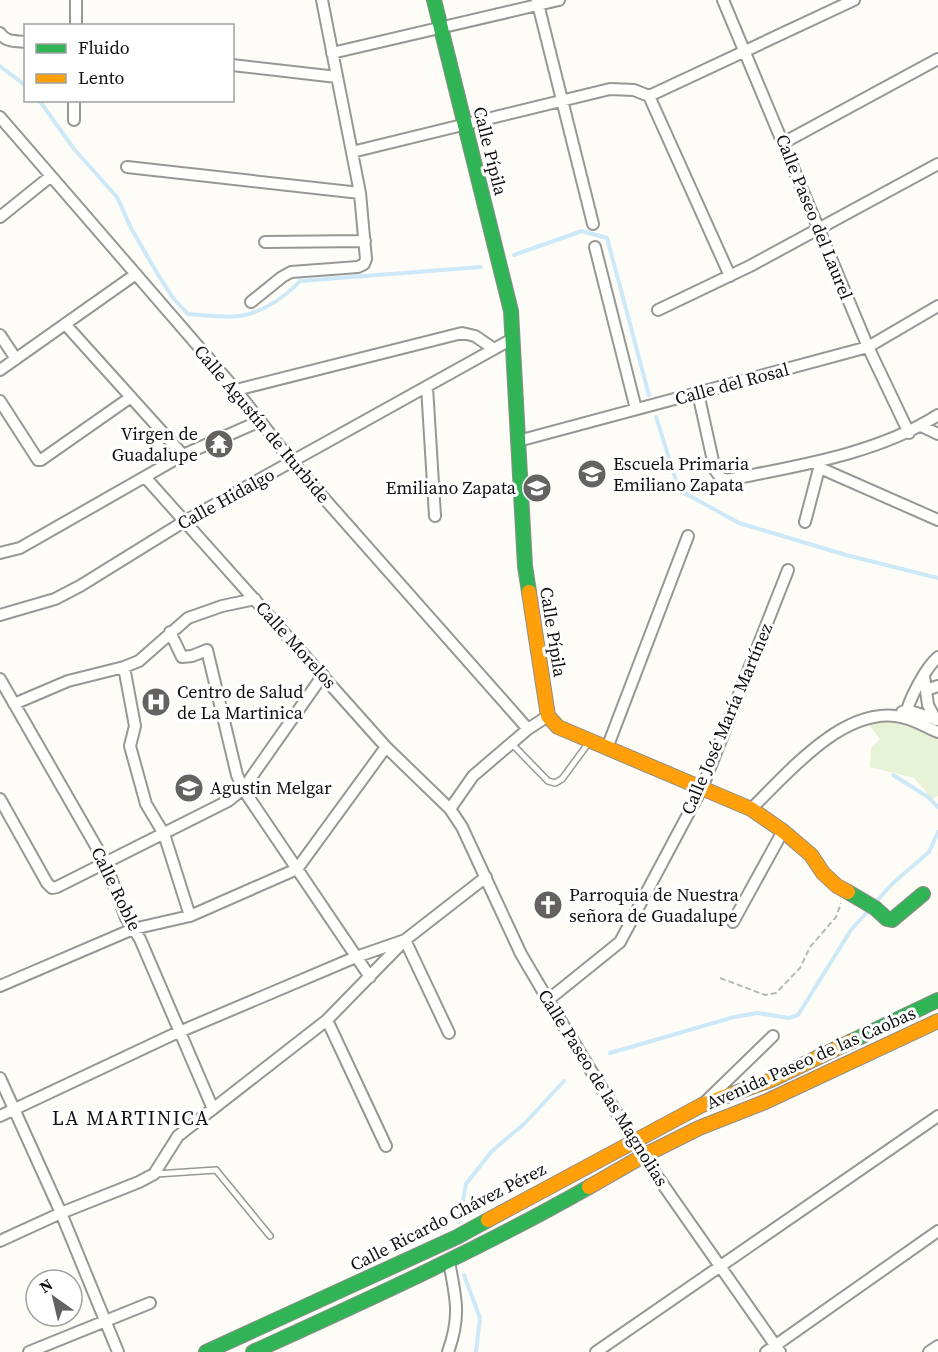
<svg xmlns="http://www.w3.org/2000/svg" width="938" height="1352" font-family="'Source Serif 4',serif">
  <rect width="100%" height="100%" fill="#fdfcf7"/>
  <path fill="#e7f3d7" d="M880,719L892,720L938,738V796L932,799L914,778L870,767L871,748L880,739L869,725Z"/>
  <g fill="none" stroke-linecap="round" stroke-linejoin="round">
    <path stroke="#cde8f7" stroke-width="4" d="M0,66L26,86
      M39,100L74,149L117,197L131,228L157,273L173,298L188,314C205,315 223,318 240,316C262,313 285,297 300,281L481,267
      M514,255L582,231L607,238L649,395
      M656,417L679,490L739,523L846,555L938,578
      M893,775L928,797L938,807
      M875,903L893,883L929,852L938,832
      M610,1053L734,1017L758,1013L789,1018L798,1015L851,930L870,909
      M459,1222L466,1184L492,1151L524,1124L564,1081
      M464,1275L480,1318L476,1352"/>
    <g stroke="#979795" stroke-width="8">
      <path id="lane" d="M511,743L548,781L555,783L562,779L590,741
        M156,1174L216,1170L270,1236"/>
    </g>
    <g stroke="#979795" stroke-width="14">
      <path id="street" d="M537,0L593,224
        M723,0L868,347L909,433
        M76,26V0
        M0,33C5,42 16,41 26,42
        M332,53L559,0
        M232,65L337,77
        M649,96L854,0
        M649,96L730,276
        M0,117L236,390L292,462L528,729
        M74,120V100
        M783,143L938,59
        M352,152L610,89L634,90L649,96
        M127,167L360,193
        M0,217L51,176
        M265,242L365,241
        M595,247L636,409
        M251,302L282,277L291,272L358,267L364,264L366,259L360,193L322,0
        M658,310L750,266L938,164
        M65,324L183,455
        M0,335L16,359
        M0,370L136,274
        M427,387L435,516
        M236,390L462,333L475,336L494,349
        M698,393L715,470L720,477L727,480C797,466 877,454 938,415
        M0,401L38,460H41L131,397
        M921,426L938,434
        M518,441L868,347L938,306
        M820,468L938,520
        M145,477L386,747L450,809L462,827L521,954L548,1000L643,1156L780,1352
        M805,522L821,461
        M0,553L20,548L183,455L260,421
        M0,615L55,599L80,586L185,521L512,339
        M170,632L182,657L192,656L207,650L237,775L243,789L370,977
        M124,667L135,726L130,746L146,804L164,834L190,916
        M924,676L928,705L936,720
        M0,679L105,862L126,918L140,939L213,1109
        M926,690L938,686
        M14,704L68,681L124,667L139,661L188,618L222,606L255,599
        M902,712L907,710L938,720
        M905,718C908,701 925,668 938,657
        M607,748L688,536
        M0,799L47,883L52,888L57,887L228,801L243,789L323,675
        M450,809L473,776L528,729L548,716
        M751,809C787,774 840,710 895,716C910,717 924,726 938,732
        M733,922L783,831
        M0,986L133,929L190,916L297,869L386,747
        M548,1000L620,942L702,788L788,570
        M327,1020L386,1146
        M0,1078L61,1213L118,1352
        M704,1103L773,1036
        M0,1116L172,1035L356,957L405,940L449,1033
        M0,1241L61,1213L139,1182L154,1174L178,1136L327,1020L405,940L486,877
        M29,1352L150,1303
        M448,1352C461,1316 456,1298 449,1262
        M596,1352L938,1116
        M766,1352L938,1231
        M929,1352L938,1346"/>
    </g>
    <g stroke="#8e8d8b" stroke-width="16">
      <path id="fast" d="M434,0L511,311L525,566L529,592
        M848,892L875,908L887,919L892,920L923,894
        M852,1041L938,1000
        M206,1352L457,1237L488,1220
        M253,1352C367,1300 480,1249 589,1187"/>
    </g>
    <g stroke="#8e8d8b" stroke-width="16">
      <path id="slow" d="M529,592L548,716L558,727L751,809L783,831L811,855L823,873L837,886L848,892
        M589,1187L643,1156L699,1128L765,1102L938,1021
        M488,1220L702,1105L771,1080L852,1041"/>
    </g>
    <path stroke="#b9b9b8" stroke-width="2" stroke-dasharray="6 3" stroke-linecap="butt" d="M720,978L765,995L776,993L800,968L810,947L836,917L841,903"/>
    <use href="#lane" stroke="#fffffe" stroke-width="5"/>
    <use href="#street" stroke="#fffffe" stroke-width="10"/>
    <use href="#fast" stroke="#30b455" stroke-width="14"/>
    <use href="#slow" stroke="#ff9f0a" stroke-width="14"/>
  </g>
  <defs>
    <g id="temple-disc" transform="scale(1.5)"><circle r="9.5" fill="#646362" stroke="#fff"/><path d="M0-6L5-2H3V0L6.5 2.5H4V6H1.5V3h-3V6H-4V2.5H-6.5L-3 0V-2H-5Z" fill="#fff"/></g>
    <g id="school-disc" transform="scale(1.5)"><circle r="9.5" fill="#646362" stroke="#fff"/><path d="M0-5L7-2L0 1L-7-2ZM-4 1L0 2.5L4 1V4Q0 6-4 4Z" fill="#fff"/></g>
    <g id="hospital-disc" transform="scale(1.5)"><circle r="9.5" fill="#646362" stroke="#fff"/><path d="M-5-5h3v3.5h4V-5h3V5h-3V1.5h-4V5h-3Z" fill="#fff"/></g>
    <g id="church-disc" transform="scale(1.5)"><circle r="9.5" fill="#646362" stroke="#fff"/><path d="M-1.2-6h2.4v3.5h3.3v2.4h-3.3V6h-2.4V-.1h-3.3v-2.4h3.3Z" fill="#fff"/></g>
  </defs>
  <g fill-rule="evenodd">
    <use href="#temple-disc" x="219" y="444"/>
    <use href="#school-disc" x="592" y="474"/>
    <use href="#school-disc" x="537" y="488"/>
    <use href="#hospital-disc" x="156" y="702"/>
    <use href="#school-disc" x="189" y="788"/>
    <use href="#church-disc" x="548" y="905"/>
  </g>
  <g text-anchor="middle" stroke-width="6" stroke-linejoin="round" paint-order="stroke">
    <g font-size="18" fill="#111" stroke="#fff">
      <text transform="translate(490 151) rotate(76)" y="6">Calle Pípila</text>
      <text transform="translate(814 217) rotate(68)" y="6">Calle Paseo del Laurel</text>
      <text transform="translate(732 384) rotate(-15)" y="6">Calle del Rosal</text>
      <text transform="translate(262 424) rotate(50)" y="6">Calle Agustín de Iturbide</text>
      <text transform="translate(226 499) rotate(-29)" y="6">Calle Hidalgo</text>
      <text transform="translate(553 632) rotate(81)" y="6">Calle Pípila</text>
      <text transform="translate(296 645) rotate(48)" y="6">Calle Morelos</text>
      <text transform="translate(727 719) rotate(-67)" y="6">Calle José María Martínez</text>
      <text transform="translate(116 889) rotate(64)" y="6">Calle Roble</text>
      <text transform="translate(811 1058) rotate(-24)" y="6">Avenida Paseo de las Caobas</text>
      <text transform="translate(603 1088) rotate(58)" y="6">Calle Paseo de las Magnolias</text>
      <text transform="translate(448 1217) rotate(-27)" y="6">Calle Ricardo Chávez Pérez</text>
    </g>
    <g font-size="18" fill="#111" stroke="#fff" text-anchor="start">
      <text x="198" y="440" text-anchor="end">Virgen de<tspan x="198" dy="21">Guadalupe</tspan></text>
      <text x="613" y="470">Escuela Primaria<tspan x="613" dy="21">Emiliano Zapata</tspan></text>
      <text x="516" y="494" text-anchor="end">Emiliano Zapata</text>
      <text x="177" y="698">Centro de Salud<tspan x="177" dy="21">de La Martinica</tspan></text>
      <text x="210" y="794">Agustin Melgar</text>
      <text x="569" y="901">Parroquia de Nuestra<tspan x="569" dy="21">señora de Guadalupe</tspan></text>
    </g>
    <g font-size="20" letter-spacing="1.5" fill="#111" stroke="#fff">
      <text x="131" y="1125">LA MARTINICA</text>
    </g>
  </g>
  <rect x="24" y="24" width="210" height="78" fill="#ffffff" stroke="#a0a0a0" stroke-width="1.5"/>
  <rect x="36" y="44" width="30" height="9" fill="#30b455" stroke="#a0a0a0" stroke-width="1.5"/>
  <text x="78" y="54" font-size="18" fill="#111111">Fluido</text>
  <rect x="36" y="74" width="30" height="9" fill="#ff9f0a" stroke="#a0a0a0" stroke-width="1.5"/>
  <text x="78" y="84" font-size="18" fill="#111111">Lento</text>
  <g transform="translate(54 1298) rotate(326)"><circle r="28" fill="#ffffff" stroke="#a0a0a0" stroke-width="1.5"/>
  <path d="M0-4.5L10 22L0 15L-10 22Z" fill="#646362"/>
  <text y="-9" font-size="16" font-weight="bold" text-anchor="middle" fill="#111111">N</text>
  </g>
</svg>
